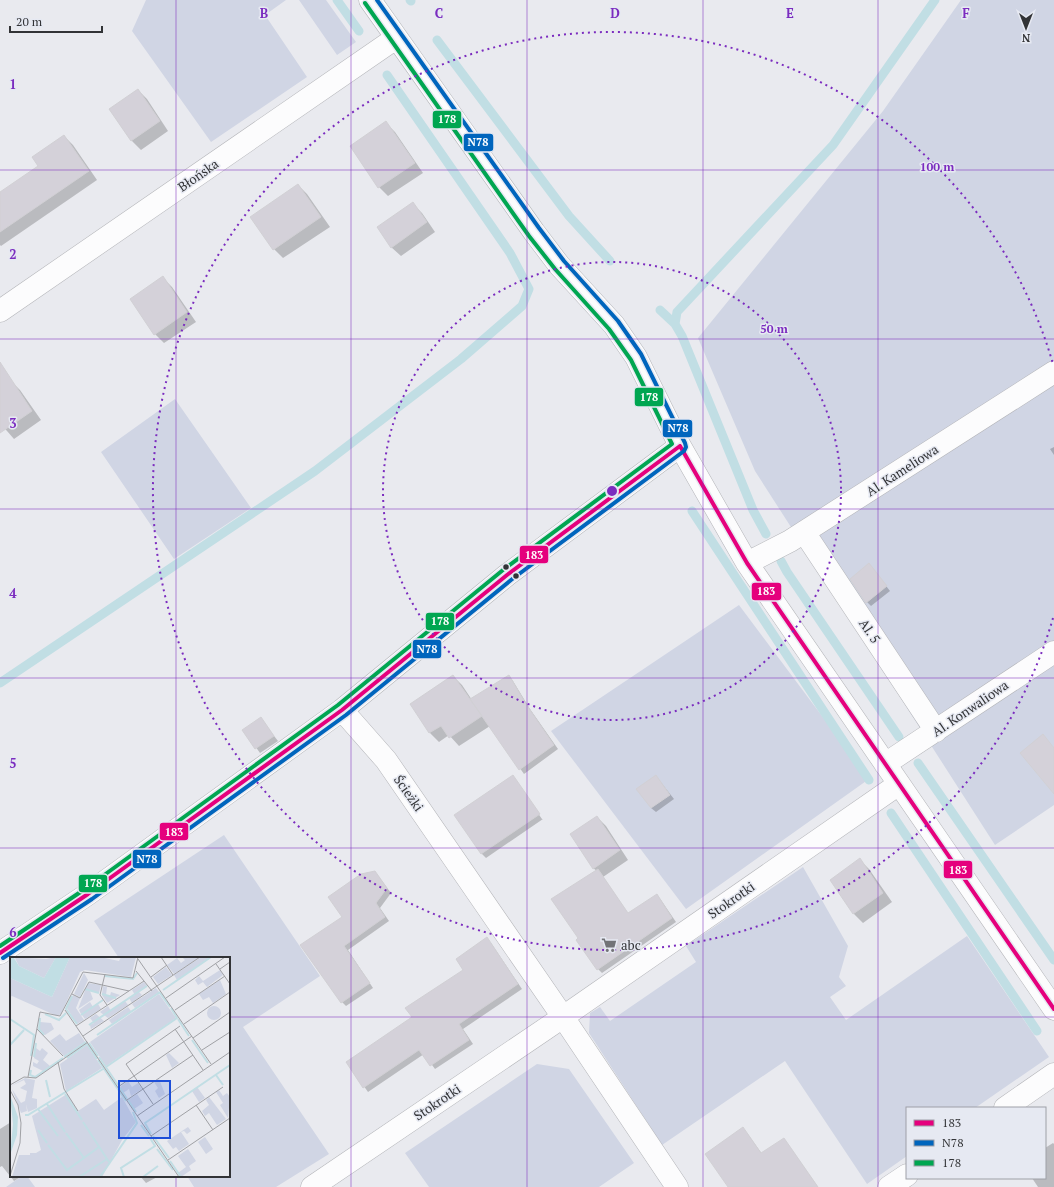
<svg xmlns="http://www.w3.org/2000/svg" width="1054" height="1187" font-family="'PT Serif',serif">
  <rect width="100%" height="100%" fill="#e9eaef"/>
  <path fill="#d0d5e4" d="M146,0H286L265,15L307,77L211,142L132,31Z
    M299,0H326L356,42L337,55Z
    M961,0H1054V805L995,845L755,471L698,338L883,111Z
    M175,399L251,508L174,559L101,452Z
    M739,605L869,779L686,909L551,731Z
    M224,835L320,976L243,1027L329,1154L276,1187H194L187,1176H229V958H119L94,921Z
    M803,867L848,946L839,977L846,986L830,997L846,1020L967,936L1049,1057L975,1108H907V1156L867,1184L785,1061L662,1145L589,1033L590,1013L600,1007L610,1021L696,962L686,946Z
    M537,1064L569,1069L634,1163L599,1187H429L405,1153Z
    M22,1176H27L35,1187H6Z"/>
  <path fill="#0003" d="M138,90L147,99L168,131L141,150L132,141L110,109Z
    M386,123L395,132L423,173L388,196L379,187Z
    M64,136L73,145L97,180L1,246L0,245V193L39,166Z
    M298,185L307,194L330,227L283,258L274,249Z
    M413,204L422,213L435,232L401,256L391,247Z
    M163,278L172,287L196,322L164,343L155,334Z
    M11,381L20,390L41,420L14,439L0,423V389Z
    M1054,447V455L1050,449Z
    M873,569L890,591L871,606L867,602Z
    M453,676L462,685L472,700L509,676L513,681L530,709L558,749L524,774L490,726L459,746L449,735L439,742L430,733L411,704Z
    M261,719L278,741L260,753L244,730Z
    M656,776L674,799L656,812L651,808Z
    M515,780L542,819H543L486,858L482,854L456,815Z
    M597,817L606,826L628,860L603,877L628,914L657,895L661,900L676,922L602,973L598,969L597,871L593,868Z
    M860,860L869,869L892,902L863,923L854,914L831,880Z
    M375,872L391,893L380,908L389,921L348,950L373,988L346,1006L342,1002L344,917Z
    M491,943L522,989L463,1029L473,1044L435,1069L424,1054L368,1092L347,1062L413,1018L465,970Z
    M11,1122V1176H22L14,1181L2,1166L0,1167V1129Z
    M747,1133L762,1154L784,1139L818,1187H730Z
    M1053,1143L1054,1144V1187H1038L1032,1178H1045V1148Z
    M140,1176H159L146,1183Z"/>
  <g fill="none" stroke-linecap="round" stroke-linejoin="round">
    <path stroke="#c1dee4" stroke-width="9" d="M337,0L359,31
      M410,0L411,1
      M437,40L569,216L610,261
      M660,310L675,324
      M692,511L869,780
      M766,534L753,510L682,336L675,324L677,312L833,145L935,0
      M781,561L787,572L899,737
      M0,683L315,471L461,359L522,306L529,289L510,253L387,75
      M918,763L1054,960
      M891,813L1037,1031"/>
  </g>
  <path fill="#d4d1d9" stroke="#d1d0d4" d="M138,89L160,121L131,141L109,109Z
    M386,121L415,163L378,188L350,146Z
    M64,135L89,171L0,232V192L38,166L32,157Z
    M298,184L321,217L273,250L250,217Z
    M413,202L427,222L391,248L377,227Z
    M163,276L187,312L154,335L130,299Z
    M0,362L32,411L0,433Z
    M869,563L887,586L866,603L850,579Z
    M453,675L482,716L449,738L441,726L429,733L410,704Z
    M509,675L526,704L554,745L519,770L470,699Z
    M261,717L274,736L255,749L242,730Z
    M1043,734L1054,748V794L1020,753Z
    M513,775L540,814L481,854L454,815Z
    M656,775L670,795L651,808L636,789Z
    M597,816L620,850L593,869L570,834Z
    M860,858L883,893L853,914L830,880Z
    M598,869L628,913L657,894L672,918L597,970L576,940L578,938L551,899Z
    M375,871L387,888L376,903L385,917L344,946L370,983L341,1003L300,945L342,917L328,897L361,874Z
    M487,937L518,984L459,1024L469,1040L430,1066L419,1050L363,1088L346,1062L412,1017L405,1008L463,970L456,959Z
    M743,1127L761,1153L784,1138L818,1187H728L705,1154Z"/>
  <g fill="none" stroke-linecap="round" stroke-linejoin="round">
    <g stroke="#b3b4b8" stroke-width="23">
      <path id="minor" d="M370,0L534,232L559,265L614,325L636,357L680,446L747,563L1054,1009
        M0,311L396,38
        M804,532L936,731
        M747,563L790,541L1054,372
        M342,710L386,760L563,1017L677,1187
        M885,764L1054,652
        M0,953L88,894L342,710L507,575L680,446
        M1005,1108L1054,1074
        M312,1187L563,1017L899,784
        M889,1187L907,1175"/>
    </g>
    <use href="#minor" stroke="#fcfcfd" stroke-width="22"/>
    <g stroke="#e6e9f2" stroke-width="7">
      <path id="bus-1" d="M680,446L747,563L1054,1009
        M0,953L88,894L342,710L507,575L680,446"/>
    </g>
    <g stroke="#e6e9f2" stroke-width="7">
      <path id="bus-2" d="M3,958L92,899L346,715L511,580L684,451L686,447L685,443L641,354L618,321L564,261L539,228L377,0"/>
    </g>
    <g stroke="#e6e9f2" stroke-width="7">
      <path id="bus-3" d="M0,946L85,889L338,705L503,570L672,444L631,360L609,329L555,269L529,236L365,3"/>
    </g>
    <use href="#bus-1" stroke="#e5007d" stroke-width="4"/>
    <use href="#bus-2" stroke="#0065bd" stroke-width="4"/>
    <use href="#bus-3" stroke="#00a651" stroke-width="4"/>
  </g>
  <path fill="none" stroke="#7b2cbf" stroke-width="1" stroke-opacity="0.55" d="M176,0V958M351,0V1187M527,0V1187M703,0V1187M878,0V1187M0,170H1054M0,339H1054M0,509H1054M0,678H1054M0,848H1054M0,1017H11M229,1017H1054M176,1176V1187"/>
  <g fill="none" stroke="#7b2cbf" stroke-width="2" stroke-dasharray="2 4">
    <circle cx="612" cy="491" r="229"/>
    <path d="M1053 618A459 459 0 1 1 1053 364"/>
  </g>
  <defs>
    <g id="supermarket-bare" transform="scale(1.2)"><path d="M-6-5.5h2.5l.6 2H6L4.5 2H-2.5L-4.4-4H-6ZM-1.5 3.2a1.3 1.3 0 1 0 .1 0ZM3 3.2a1.3 1.3 0 1 0 .1 0Z" fill="#727377" stroke="#e6e9f2" stroke-width="2.5" paint-order="stroke"/></g>
  </defs>
  <g fill-rule="evenodd">
    <use href="#supermarket-bare" x="609" y="945"/>
  </g>
  <g fill="#323336" stroke="#e6e9f2" stroke-width="1.5">
    <circle cx="506" cy="567" r="3.5"/>
    <circle cx="516" cy="576" r="3.5"/>
  </g>
  <g text-anchor="middle" stroke-width="3" stroke-linejoin="round" paint-order="stroke">
    <g font-size="13" fill="#323336" stroke="#e6e9f2">
      <text transform="translate(198 175) rotate(-35)" y="5">Błońska</text>
      <text transform="translate(902 470) rotate(-33)" y="5">Al. Kameliowa</text>
      <text transform="translate(870 631) rotate(56)" y="5">Al. 5</text>
      <text transform="translate(970 708) rotate(-34)" y="5">Al. Konwaliowa</text>
      <text transform="translate(409 793) rotate(55)" y="5">Ścieżki</text>
      <text transform="translate(731 900) rotate(-35)" y="5">Stokrotki</text>
      <text transform="translate(437 1102) rotate(-34)" y="5">Stokrotki</text>
    </g>
    <g font-size="13" fill="#323336" stroke="#e6e9f2" text-anchor="start">
      <text x="621" y="950">abc</text>
    </g>
  </g>
  <g transform="translate(10 957)">
    <rect width="220" height="220" fill="#e9eaef"/>
    <path d="M0,0L36,2L46,0L34,21L9,9L5,1ZM60,0H90L109,4L111,0H126L121,20L75,13L70,15L51,57L47,59L2,39L0,40V21L42,40ZM172,0H190L164,17L157,8L167,1L171,6L175,3ZM191,0H200L167,23L164,18ZM156,10L162,18L148,27L143,20ZM210,13L213,18L197,30L193,25L188,28L185,23L189,19L193,24ZM74,16L78,23L70,40L64,37ZM210,23L216,37L203,46L199,40L193,43L189,37ZM134,25L137,29L129,35L132,38L122,46L119,41L125,38L122,33ZM78,26L91,28L89,36L80,34L83,42L68,52ZM93,29L97,30L96,38L100,39L101,35L110,38L97,46L92,38ZM146,31L149,35L125,51L122,47ZM149,37L166,61L96,109L80,85ZM63,38L70,41L66,51L74,63L67,67L57,51ZM115,44L118,48L98,61L90,55L98,49L101,54ZM80,45L83,50L88,47L91,52L75,62L72,58L79,53L71,57L69,53ZM197 56a7 7 0 1 1 14 0a7 7 0 1 1-14 0ZM118,50L121,54L102,67L99,63ZM86,57L94,64L81,72L80,68L84,66L80,61ZM30,65L41,66L44,72L35,78L29,72ZM69,76L75,85L54,99L40,84L50,77L56,84ZM77,88L92,111L56,134L50,107ZM26,91L30,94L32,91L38,96L33,103L40,109L33,114L23,109V105L27,107L29,104L24,101ZM159,96L169,106L162,111L156,98ZM15,121L25,123L22,141L27,142V151L18,155L16,147L17,154L11,156L2,132L11,146L15,144L17,134L10,131L16,127L14,123L1,129ZM149,122L155,137L149,141L145,134L148,131L144,125ZM118,124L122,130L128,126L132,132L121,139L119,132L113,136L110,130ZM187,130L195,141L189,145L182,134ZM209,133L213,139L217,136L220,140L218,161L210,148L213,146L206,135ZM57,137L68,154L86,142L94,153L112,140L126,165L112,183L92,220H2L9,198H20V196H26L31,193L22,159ZM127,137L133,146L124,152L118,143ZM199,140L216,162L207,168L199,156L195,159L192,154L199,148L196,143ZM193,160L178,170L181,174L177,177L174,174L171,175L179,187L169,194L166,190L163,192L157,184ZM195,180L203,192L196,197L188,185ZM178,192L186,204L179,209L181,213L171,220L168,216L176,210L168,199Z" fill="#d0d5e4"/>
    <path d="M46,0H60L42,40L0,21V1H4L9,9L34,21ZM0,138L8,160L7,178L0,198L3,167Z" fill="#c1dee4"/>
    <path fill="none" stroke="#c1dee4" stroke-width="2" d="M95,19L123,22L127,16M75,32L89,36M153,33L201,0M150,36L160,50M92,37L106,41M62,39L56,52L67,67M35,57L49,63L56,56M71,58L93,43M30,61L29,72L34,78M0,62L24,78L21,99M168,62L179,79M79,68L137,29M87,78L150,35M182,83L198,106M79,86L88,99M0,88L14,73M24,100L26,86M54,100L76,85M89,100L108,128M57,101L77,87L87,102M88,103L116,144M96,110L167,61L161,51M21,113L20,118L25,120L53,101M206,118L213,128M36,123L40,140M110,131L117,142M55,137L72,163M118,143L126,155M37,147L55,175M28,152L48,179M15,158H18L93,112M73,165L99,205M131,168L139,179M28,173L37,186M56,176L74,201M141,177L135,166L220,108M143,179L159,201M38,188L57,213L89,190M147,192L163,213M160,204L171,220M69,220L97,202M90,220L127,166L123,155M114,220L111,211L145,189L140,181M133,220L148,209"/>
    <path fill="none" stroke="#a0a1a5" stroke-width="1" d="M151,0L163,18M128,2L201,107M206,7L220,27M210,12L220,5M126,14L142,34M95,17L90,38L97,48M141,20L157,8M62,37L70,41L79,25L119,34M156,41L215,0M55,53L169,220M165,53L215,19M174,67L220,35M66,69L134,24M27,72L53,99M165,72L193,113M73,79L190,0M183,81L220,55M192,93L220,75M48,105L54,132L68,154M18,120L30,55L50,59L73,15L123,21L128,0M0,128L14,120L26,121L78,85M108,130L182,79M0,133L8,148L11,166L10,186L0,219M117,143L183,98M143,147L116,107L170,69M186,148L203,173M127,159L220,95M141,179L213,130M158,203L220,161"/>
    <path fill="#1d4ed8" fill-opacity="0.15" stroke="#1d4ed8" stroke-width="2" d="M109,124H160V181H109Z"/>
    <rect width="220" height="220" fill="none" stroke="#323336" stroke-width="2"/>
  </g>
  <g font-size="13" text-anchor="middle" font-weight="bold" fill="#7b2cbf" stroke="#e6e9f2" stroke-width="3" stroke-linejoin="round" paint-order="stroke">
    <text x="264" y="18">B</text>
    <text x="439" y="18">C</text>
    <text x="615" y="18">D</text>
    <text x="790" y="18">E</text>
    <text x="966" y="18">F</text>
    <text x="13" y="89">1</text>
    <text x="13" y="259">2</text>
    <text x="13" y="428">3</text>
    <text x="13" y="598">4</text>
    <text x="13" y="768">5</text>
    <text x="13" y="937">6</text>
  </g>
  <circle cx="612" cy="491" r="6" fill="#7b2cbf" stroke="#e6e9f2" stroke-width="2"/>
  <g font-size="12" text-anchor="middle" font-weight="bold" fill="#7b2cbf" stroke="#e6e9f2" stroke-width="3" stroke-linejoin="round" paint-order="stroke">
    <text x="937" y="171">100 m</text>
    <text x="774" y="333">50 m</text>
  </g>
  <g stroke="#e6e9f2" stroke-width="1.5">
    <rect x="432" y="110" width="30" height="19" rx="4" fill="#00a651"/>
    <rect x="463" y="133" width="31" height="19" rx="4" fill="#0065bd"/>
    <rect x="634" y="387" width="30" height="20" rx="4" fill="#00a651"/>
    <rect x="662" y="419" width="31" height="19" rx="4" fill="#0065bd"/>
    <rect x="519" y="545" width="30" height="19" rx="4" fill="#e5007d"/>
    <rect x="751" y="582" width="31" height="19" rx="4" fill="#e5007d"/>
    <rect x="425" y="612" width="30" height="19" rx="4" fill="#00a651"/>
    <rect x="412" y="639" width="30" height="20" rx="4" fill="#0065bd"/>
    <rect x="159" y="822" width="30" height="19" rx="4" fill="#e5007d"/>
    <rect x="132" y="849" width="30" height="20" rx="4" fill="#0065bd"/>
    <rect x="943" y="860" width="30" height="19" rx="4" fill="#e5007d"/>
    <rect x="78" y="874" width="30" height="19" rx="4" fill="#00a651"/>
  </g>
  <g font-size="11" text-anchor="middle" font-weight="bold" fill="#fff">
    <text x="447" y="123">178</text>
    <text x="478" y="146">N78</text>
    <text x="649" y="401">178</text>
    <text x="678" y="432">N78</text>
    <text x="534" y="559">183</text>
    <text x="766" y="595">183</text>
    <text x="440" y="625">178</text>
    <text x="427" y="653">N78</text>
    <text x="174" y="836">183</text>
    <text x="147" y="863">N78</text>
    <text x="958" y="874">183</text>
    <text x="93" y="887">178</text>
  </g>
  <rect x="906" y="1107" width="140" height="72" fill="#e6e9f2" stroke="#9ea0a7"/>
  <rect x="914" y="1120" width="20" height="6" fill="#e5007d" stroke="#9ea0a7"/>
  <text x="942" y="1127" font-size="12" fill="#323336">183</text>
  <rect x="914" y="1140" width="20" height="6" fill="#0065bd" stroke="#9ea0a7"/>
  <text x="942" y="1147" font-size="12" fill="#323336">N78</text>
  <rect x="914" y="1160" width="20" height="6" fill="#00a651" stroke="#9ea0a7"/>
  <text x="942" y="1167" font-size="12" fill="#323336">178</text>
  <g transform="translate(1026 28) rotate(180)" stroke="#e6e9f2" stroke-width="3" paint-order="stroke">
  <path d="M0-3L7 15L0 10L-7 15Z" fill="#323336"/>
  <text y="-6" font-size="11" font-weight="bold" text-anchor="middle" fill="#323336">N</text>
  </g>
  <path d="M10 26v6h92v-6" fill="none" stroke="#323336" stroke-width="2"/>
  <text x="16" y="26" font-size="12" fill="#323336" stroke="#e6e9f2" stroke-width="3" paint-order="stroke">20 m</text>
</svg>
